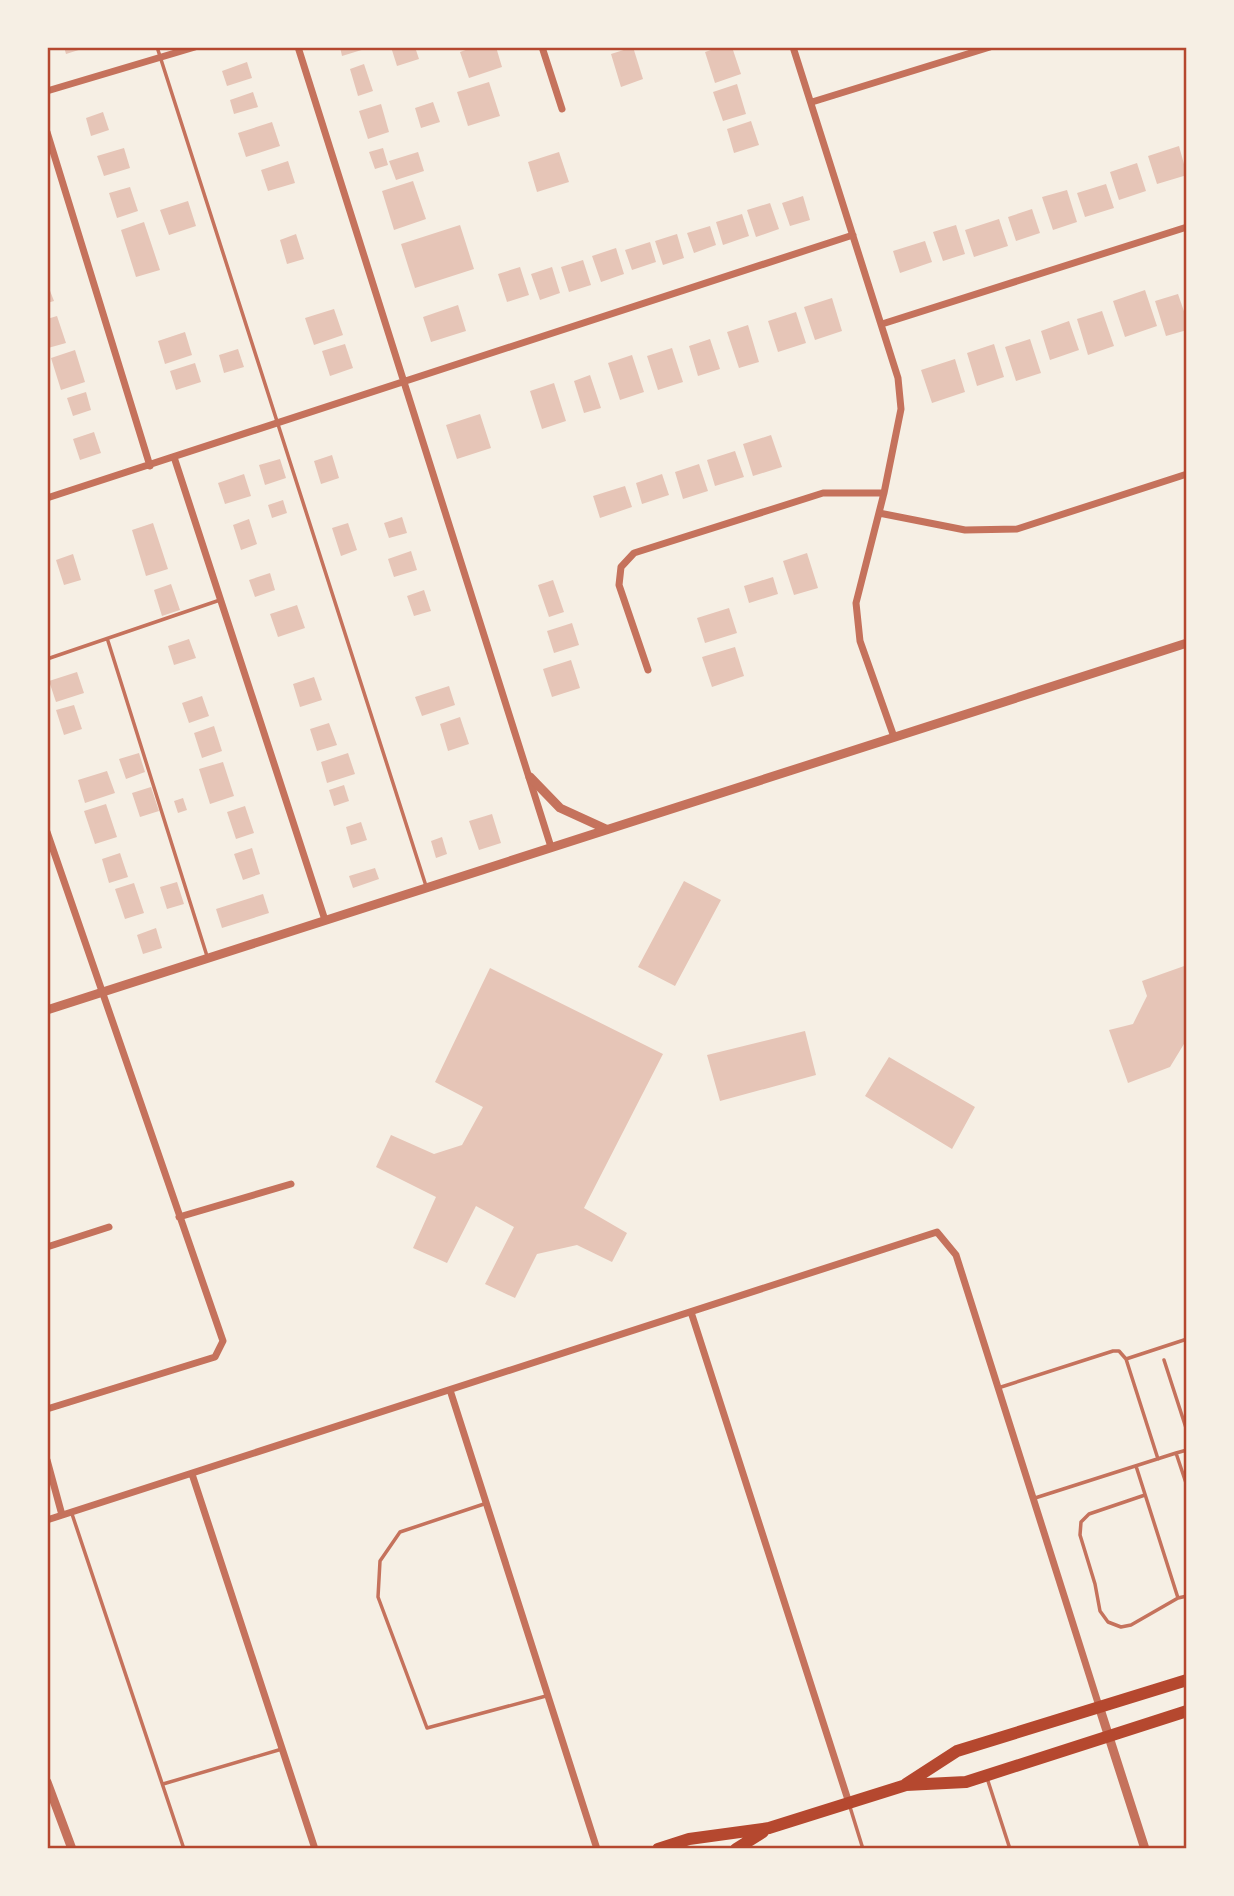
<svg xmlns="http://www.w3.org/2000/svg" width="1234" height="1896" font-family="Lora,serif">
  <rect width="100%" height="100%" fill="#f6efe4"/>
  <path fill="#e6c5b7" d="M64,47H85V48L66,54Z
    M340,47H368V48L342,56Z
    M391,47H415L419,59L397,66Z
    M474,47H496L502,67L469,78L460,52Z
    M633,47L643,79L621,87L611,54Z
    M720,47H732L741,74L715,83L705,52Z
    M247,62L252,78L227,86L222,71Z
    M364,64L373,91L358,96L350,69Z
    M489,82L500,116L468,126L457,92Z
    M737,84L746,114L723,121L713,92Z
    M253,92L258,107L234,114L230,100Z
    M433,102L440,122L421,128L415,108Z
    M381,104L389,132L368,139L359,111Z
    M103,112L109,130L91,136L86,118Z
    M751,121L759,145L734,153L727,129Z
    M272,122L280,146L246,157L238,133Z
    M1179,146L1187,175L1157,184L1148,156Z
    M124,148L130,168L104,176L97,156Z
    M383,148L388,165L375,169L369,152Z
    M418,152L424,171L396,180L389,161Z
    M559,152L569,182L537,192L528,162Z
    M288,161L295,183L268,191L261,170Z
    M1137,163L1146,191L1119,200L1110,172Z
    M413,181L426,219L394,230L382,191Z
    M1106,184L1114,208L1085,217L1077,193Z
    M130,187L138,211L117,218L109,193Z
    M1067,190L1077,222L1053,230L1042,197Z
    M803,196L810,220L790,226L782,203Z
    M188,201L196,226L169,235L160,210Z
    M770,203L779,229L756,237L747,210Z
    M1032,209L1040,233L1016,241L1008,217Z
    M742,214L749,236L723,245L716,222Z
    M999,219L1008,246L974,257L965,230Z
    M144,222L160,270L136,277L121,230Z
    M460,225L474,269L415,288L401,244Z
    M956,225L965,254L943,261L933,232Z
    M710,226L716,245L694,253L687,233Z
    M296,234L304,259L287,264L280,240Z
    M677,234L684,258L663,265L655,241Z
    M925,241L932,262L900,273L893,251Z
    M650,242L656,262L632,270L625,250Z
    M616,248L624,274L601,282L592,256Z
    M583,260L591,285L569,292L561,267Z
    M520,267L529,295L507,302L498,274Z
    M552,267L560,293L540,300L531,274Z
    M47,283L54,301L47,303Z
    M1145,290L1157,326L1125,337L1113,301Z
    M1178,294L1187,320V330L1166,336L1155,301Z
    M832,298L842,331L815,340L804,307Z
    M458,305L466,331L431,342L423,317Z
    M334,309L343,335L314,345L305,318Z
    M1102,311L1114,346L1088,355L1077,319Z
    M796,312L806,343L778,352L768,321Z
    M57,316L66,343L48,348L47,319Z
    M1069,321L1079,350L1050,360L1041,331Z
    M748,325L759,362L739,368L727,332Z
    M185,332L192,355L165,364L158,341Z
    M710,339L720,369L698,376L689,346Z
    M1030,339L1041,373L1016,381L1005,347Z
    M345,344L353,368L330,376L322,351Z
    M994,344L1004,377L977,386L967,353Z
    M672,348L683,382L658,390L647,356Z
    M238,349L244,367L224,373L219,355Z
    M75,350L85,382L61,390L51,358Z
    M632,355L644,392L620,400L608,363Z
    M955,359L965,392L932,403L921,370Z
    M195,363L201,382L176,390L170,371Z
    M590,375L601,408L584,413L574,381Z
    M554,383L566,421L542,429L530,391Z
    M86,392L91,410L73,416L67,398Z
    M480,414L491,448L457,459L446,425Z
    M94,432L101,453L80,460L73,439Z
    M771,435L782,467L753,476L743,444Z
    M735,451L744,477L715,486L707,460Z
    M332,455L339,478L321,484L314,461Z
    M280,459L286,478L265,485L259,465Z
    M699,464L708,491L683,499L675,472Z
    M244,474L251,496L225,504L218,483Z
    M662,474L669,495L642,504L636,483Z
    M625,486L632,507L600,518L593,496Z
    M283,500L287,513L272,518L268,505Z
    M402,517L407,533L389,538L384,523Z
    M249,519L257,544L241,550L233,525Z
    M153,523L168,569L146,576L132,530Z
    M348,523L357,550L341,556L332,528Z
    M411,551L417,570L394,577L388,559Z
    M807,553L818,588L794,595L783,561Z
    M73,554L81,580L64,585L56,560Z
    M270,573L275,590L255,597L249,580Z
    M773,577L778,594L749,603L744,586Z
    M553,580L564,612L549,617L538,585Z
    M171,584L180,610L162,616L154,590Z
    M424,590L431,611L414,616L407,596Z
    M297,605L305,628L278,637L270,614Z
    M729,608L737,633L705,643L697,618Z
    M572,623L579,645L554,653L547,631Z
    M189,639L196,658L174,665L168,646Z
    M735,647L744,676L712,687L702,657Z
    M571,660L580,688L552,697L543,669Z
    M77,672L84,693L56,702L49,681Z
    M314,677L322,700L300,707L293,684Z
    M449,686L455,705L422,716L415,697Z
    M202,696L209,716L189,723L182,703Z
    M74,705L82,729L64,735L56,710Z
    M460,717L469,744L448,751L440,724Z
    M329,723L337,745L317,751L310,729Z
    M214,726L222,751L202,758L194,733Z
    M139,753L145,772L126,779L119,759Z
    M348,753L355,774L327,783L321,762Z
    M223,762L234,796L210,804L199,769Z
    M107,771L115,793L85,803L78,780Z
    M344,785L349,801L334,806L329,790Z
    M151,787L159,811L140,817L132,793Z
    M183,798L187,810L178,813L174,801Z
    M106,804L117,837L95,844L84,811Z
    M245,806L254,833L236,839L227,812Z
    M492,814L501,843L479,850L469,821Z
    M361,822L367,840L351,845L346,827Z
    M442,837L447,854L436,858L431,841Z
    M252,848L260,874L243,880L234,854Z
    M120,853L128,877L109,883L102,859Z
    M375,868L379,879L353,888L349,876Z
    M684,881L721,900L675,986L638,967Z
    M177,882L184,904L167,909L160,887Z
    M134,883L144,913L125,919L115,889Z
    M263,894L269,913L222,928L216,909Z
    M156,928L162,948L143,954L137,935Z
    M1187,965V1039L1170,1067L1128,1083L1109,1030L1133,1024L1147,996L1142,981Z
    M490,968L663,1054L584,1208L627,1233L612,1262L577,1245L537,1254L515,1298L485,1284L514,1227L476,1206L447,1263L413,1248L436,1197L376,1167L391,1135L434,1154L462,1145L483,1107L435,1082Z
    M805,1031L816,1075L720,1101L707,1055Z
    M889,1057L975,1107L952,1149L865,1096Z"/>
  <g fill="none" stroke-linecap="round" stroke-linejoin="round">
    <path stroke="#c5725c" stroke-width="3.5" d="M157,47L426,886
      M108,641L207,956
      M47,659L220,600
      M1126,1359L1187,1339
      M1164,1360L1187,1431
      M998,1388L1113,1351H1119L1126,1359L1158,1459
      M1176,1453L1187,1450
      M1136,1466L1178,1598L1187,1596
      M1145,1495L1089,1514L1081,1522L1080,1535L1095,1584L1100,1611L1108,1622L1121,1627L1131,1625L1178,1598
      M1035,1498L1176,1453L1187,1486
      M484,1504L400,1532L380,1561L378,1597L427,1728L546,1696
      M72,1514L184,1849
      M987,1778L1010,1849
      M163,1784L282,1749
      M850,1807L863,1849"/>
    <path stroke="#c5725c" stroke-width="7" d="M298,47L551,847
      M542,47L562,109
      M793,47L898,378L901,409L884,493L856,603L860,641L894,737
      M47,91L195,47
      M812,102L990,47
      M47,132L150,466
      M882,324L1187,227
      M174,457L325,920
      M47,498L853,235
      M879,513L965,530L1017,529L1187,474
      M648,670L619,585L621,567L634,553L823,493H884
      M47,832L223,1341L215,1357L47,1409
      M179,1217L291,1184
      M47,1247L109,1227
      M691,1312L849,1803
      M450,1390L597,1849
      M47,1460L62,1515
      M192,1474L315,1849
      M47,1520L937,1232L956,1255L1099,1706"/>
    <path stroke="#c5725c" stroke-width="9" d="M530,777L560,808L606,829
      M47,1010L1187,643
      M1099,1706L1145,1849
      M47,1782L72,1849"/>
    <path stroke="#b5482f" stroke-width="12" d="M906,1784L957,1751L1187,1680
      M658,1849L689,1839L769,1828L906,1785L966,1782L1187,1711
      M736,1849L763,1832"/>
  </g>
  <rect width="1234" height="1896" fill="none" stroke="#f6efe4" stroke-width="98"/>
  <rect x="49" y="49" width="1136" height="1798" fill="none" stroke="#b5482f" stroke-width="2.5"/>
</svg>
